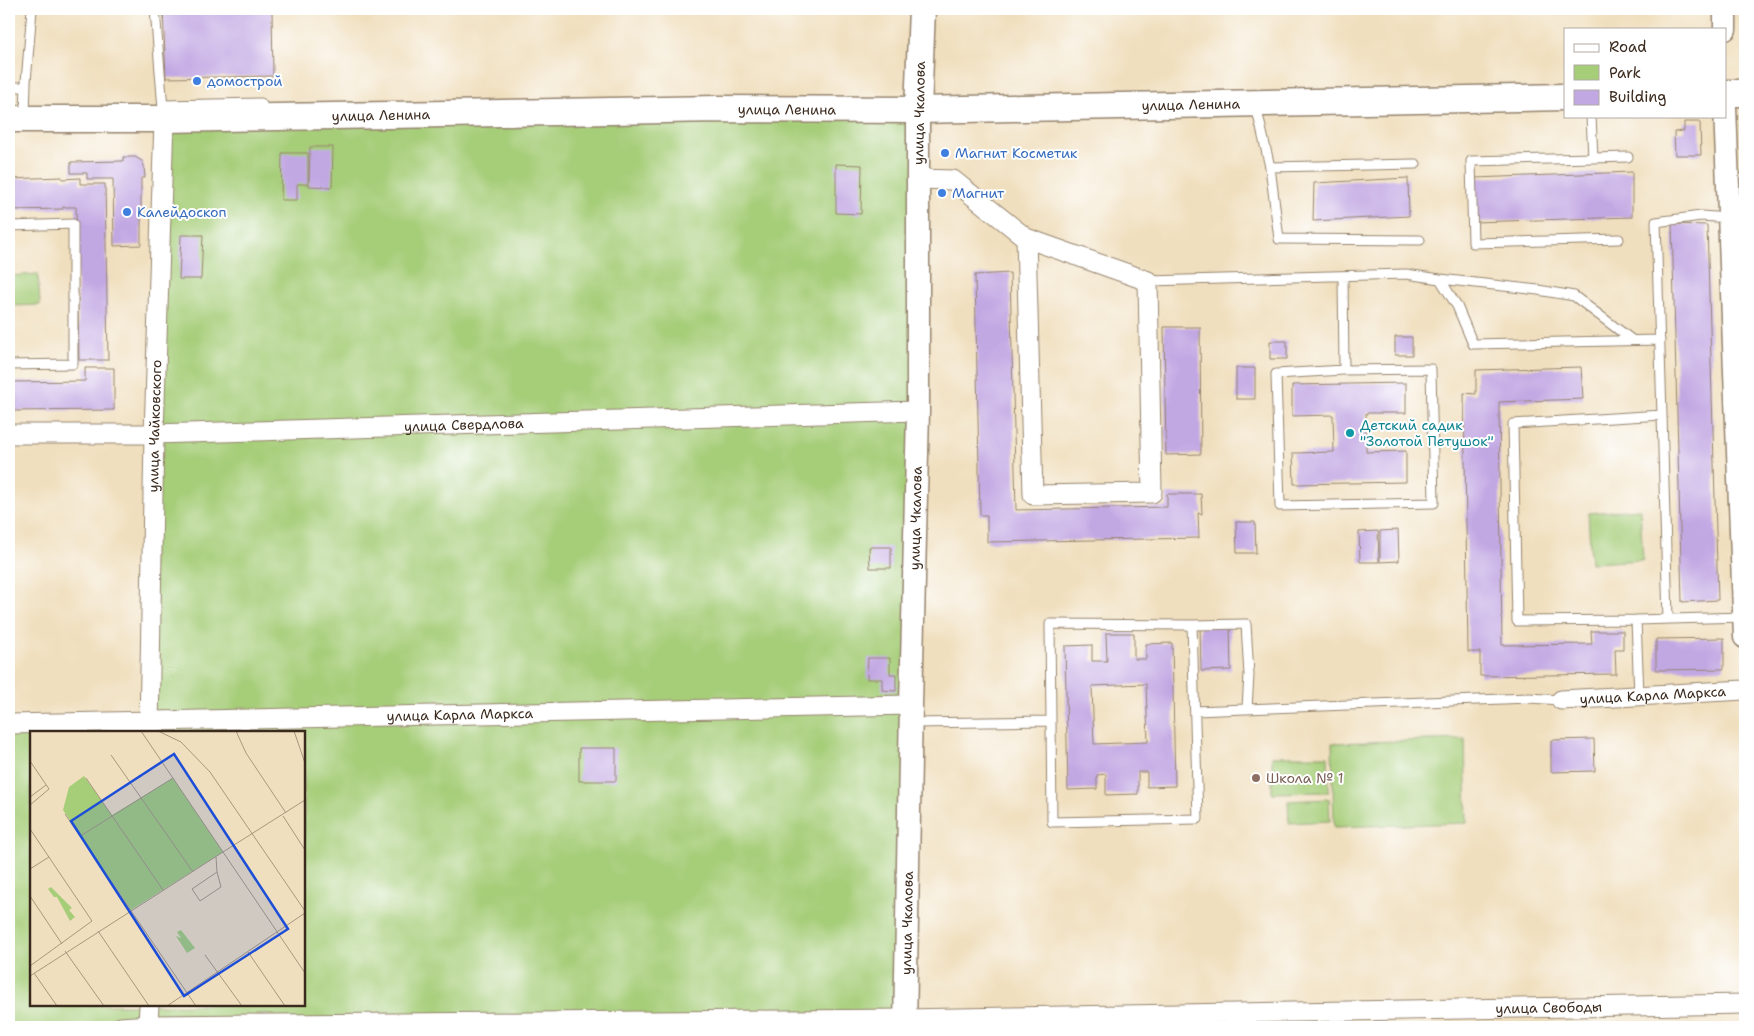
<svg xmlns="http://www.w3.org/2000/svg" width="1754" height="1036" font-family="'Shantell Sans',sans-serif">
  <rect width="100%" height="100%" fill="#fff"/>
  <filter id="ink" filterUnits="userSpaceOnUse"><feTurbulence type="fractalNoise" baseFrequency=".02" numOctaves="2"/><feDisplacementMap in="SourceGraphic" scale="10" xChannelSelector="R" yChannelSelector="G"/><feConvolveMatrix kernelMatrix="1 2 1 2 8 2 1 2 1" color-interpolation-filters="sRGB"/></filter>
  <filter id="wash" filterUnits="userSpaceOnUse"><feTurbulence type="fractalNoise" baseFrequency=".0096" numOctaves="4" result="noise"/><feDisplacementMap in="SourceGraphic" scale="20" xChannelSelector="R" yChannelSelector="G"/><feGaussianBlur stdDeviation="1.12" result="paint"/><feColorMatrix in="noise" values="0 0 0 0 0 0 0 0 0 0 0 0 0 0 0 0 0 1.4 0 .05"/><feComposite in="paint" operator="in"/></filter>
  <g filter="url(#wash)">
    <rect width="100%" height="100%" fill="#f0dfbe"/>
    <path fill="#a6cd78" stroke="#707c4b" fill-rule="evenodd" d="M918,110L905,1019L9,1027V724L148,720L164,119ZM31,732H304V1005H31Z
      M38,274L40,305L9,306V276Z
      M1640,509L1643,560L1591,563L1588,513Z
      M1465,739L1467,823L1334,827L1332,743Z
      M1272,756H1328L1329,792L1272,793Z
      M1329,799L1330,821L1289,823L1288,801Z"/>
    <g id="blocks">
      <path fill="#c2a8e3" fill-rule="evenodd" d="M163,9H272L273,76L166,78Z
        M1684,122H1700L1701,155H1675L1674,132L1684,131Z
        M310,147H333L332,187L309,186Z
        M282,153H308V184H297V200H281Z
        M123,157H135L142,161L144,166L145,178H141V245L114,246L113,179H87V173H71V162L123,161Z
        M836,164L862,165L861,214L836,213Z
        M1632,172V217L1474,222L1475,178Z
        M62,177V179L80,178V184H105L108,360H79L76,207H63V209L9,210V179Z
        M1408,178L1409,216L1313,221L1314,183Z
        M1672,224L1707,225L1718,600L1682,602Z
        M181,235H203L201,279H179Z
        M1010,273L1016,510L1167,507V494H1201L1202,514L1198,513L1199,538L987,542V515H980L975,275Z
        M1164,327H1200L1201,454L1166,455Z
        M1395,337H1412V355H1395Z
        M1270,341H1287V359H1270Z
        M1581,367L1583,399L1499,402L1502,645L1592,644L1591,631H1623V649H1615L1616,674L1480,676V652H1468L1464,393L1476,394V370Z
        M85,368H114V410L9,411V382L85,381Z
        M1236,368H1255V399H1236Z
        M1406,383V413H1366V452L1406,451V482L1294,484L1293,453L1334,452L1333,415L1292,416V385Z
        M1236,522H1255L1256,553H1237Z
        M1398,530L1399,561L1380,562V531Z
        M1378,531L1379,562H1360L1359,532Z
        M869,547H891V568H870Z
        M1230,626L1231,670L1201,671L1200,627Z
        M1106,633H1134V659H1146V644L1172,643L1175,786L1147,787V772H1138V794L1106,795V774L1097,775V789L1068,790L1065,646L1092,645V661H1107ZM1146,684L1148,742L1094,744L1092,686Z
        M1724,638V669L1656,670V639Z
        M868,658H890V674H896V691L882,690V679H867Z
        M1594,739L1595,771L1551,772V740Z
        M579,748H616V781H579Z"/>
    </g>
  </g>
  <g filter="url(#ink)">
    <use href="#blocks" fill-opacity="0" stroke="#96846e" stroke-width="1"/>
    <g fill="none" stroke-linecap="round" stroke-linejoin="round">
      <g stroke="#96846e" stroke-width="11">
        <path id="service" d="M155,9L163,109
          M9,87H26
          M163,105L261,103L267,113
          M1256,106L1270,167L1279,239L1420,240
          M25,116L26,82L32,9
          M1591,116L1593,158L1628,157
          M1593,158L1471,161L1473,243L1619,239
          M1270,167L1416,164
          M9,226L73,224V364L9,365
          M1343,276L1344,370L1276,374L1280,506L1434,503L1431,369L1344,370
          M1440,279L1538,290L1574,296L1632,340
          M1148,281L1406,274L1440,279L1457,306L1473,344L1660,340
          M1662,415L1656,222L1701,216L1729,218
          M1636,620L1517,621L1513,424L1662,415L1668,619
          M1192,625L1246,624L1249,675L1247,708
          M1639,695L1636,620L1744,617
          M1195,711L1529,698L1561,700
          M911,723L1051,721L1050,624L1192,625L1198,819L1052,822L1051,721"/>
      </g>
      <g stroke="#96846e" stroke-width="21">
        <g id="minor">
          <path d="M918,179L953,180L1026,238L1033,495L1152,493L1148,281L1026,238"/>
          <path id="s1" d="M9,434H154L918,411"/>
          <path id="s2" d="M1561,700L1745,690"/>
          <path id="s3" d="M9,724L911,705"/>
          <path id="s4" d="M149,731L154,434L164,119"/>
          <path d="M148,1025L149,1005"/>
          <path id="s5" d="M121,1027L148,1025L905,1019L1745,1004"/>
        </g>
      </g>
      <g stroke="#96846e" stroke-width="25">
        <g id="tertiary">
          <path d="M1725,29V9"/>
          <path d="M1725,107L1745,637"/>
          <path id="s6" d="M905,1027L911,705L918,411V110"/>
        </g>
      </g>
      <g stroke="#96846e" stroke-width="29">
        <g id="secondary">
          <path d="M1725,93H1745"/>
          <path d="M918,110L922,9"/>
          <path id="s7" d="M9,119H164L717,109L918,110L1565,97"/>
        </g>
      </g>
      <use href="#service" stroke="#fff" stroke-width="9"/>
      <use href="#minor" stroke="#fff" stroke-width="19"/>
      <use href="#tertiary" stroke="#fff" stroke-width="22"/>
      <use href="#secondary" stroke="#fff" stroke-width="26"/>
    </g>
  </g>
  <g fill="#3f7fe0" stroke="#fff" stroke-width="2">
    <circle cx="197" cy="81" r="5"/>
    <circle cx="945" cy="153" r="5"/>
    <circle cx="942" cy="193" r="5"/>
    <circle cx="127" cy="212" r="5"/>
  </g>
  <circle fill="#0f9aa8" stroke="#fff" stroke-width="2" cx="1350" cy="433" r="5"/>
  <circle fill="#8d6e63" stroke="#fff" stroke-width="2" cx="1256" cy="778" r="5"/>
  <g text-anchor="middle" stroke-width="4" stroke-linejoin="round" paint-order="stroke">
    <g font-size="14" fill="#366cbe" stroke="#fff" text-anchor="start">
      <text x="207" y="86">домострой</text>
      <text x="955" y="158">Магнит Косметик</text>
      <text x="952" y="198">Магнит</text>
      <text x="137" y="217">Калейдоскоп</text>
    </g>
    <g font-size="14" fill="#3b2a1e" stroke="#fff">
      <text dy="5" stroke="none"><textPath href="#s7" startOffset="1182">улица Ленина</textPath></text>
      <text dy="5" stroke="none"><textPath href="#s7" startOffset="778">улица Ленина</textPath></text>
      <text transform="translate(919 113) rotate(-89)" y="5">улица Чкалова</text>
      <text dy="5" stroke="none"><textPath href="#s7" startOffset="372">улица Ленина</textPath></text>
      <text dy="5" stroke="none"><textPath href="#s1" startOffset="455">улица Свердлова</textPath></text>
      <text dy="5" stroke="none"><textPath href="#s4" startOffset="305">улица Чайковского</textPath></text>
      <text dy="5" stroke="none"><textPath href="#s6" startOffset="509">улица Чкалова</textPath></text>
      <text dy="5" stroke="none"><textPath href="#s2" startOffset="92">улица Карла Маркса</textPath></text>
      <text dy="5" stroke="none"><textPath href="#s3" startOffset="451">улица Карла Маркса</textPath></text>
      <text dy="5" stroke="none"><textPath href="#s6" startOffset="104">улица Чкалова</textPath></text>
      <text dy="5" stroke="none"><textPath href="#s5" startOffset="1428">улица Свободы</textPath></text>
    </g>
    <g font-size="14" fill="#0d838f" stroke="#fff" text-anchor="start">
      <text x="1360" y="430">Детский садик<tspan x="1360" dy="16">"Золотой Петушок"</tspan></text>
    </g>
    <g font-size="14" fill="#785e54" stroke="#fff" text-anchor="start">
      <text x="1266" y="783">Школа № 1</text>
    </g>
  </g>
  <g transform="translate(30 731)">
    <rect width="275" height="275" fill="#f0dfbe"/>
    <path d="M54,45L82,84L143,47L193,121L101,179L33,79L39,56ZM21,156L42,177L39,179L45,186L40,190L27,166H24L18,158ZM151,199L165,217L157,222L146,205L151,207L147,201Z" fill="#a6cd78"/>
    <path fill="none" stroke="#a8977e" stroke-width="1" d="M111,0L275,242M128,0L151,11L180,41L275,180M206,0L216,22L256,82M264,0L275,32M81,24L163,141M0,30L19,58L0,74M56,47L133,159M0,66L16,54M35,83L166,275M253,85L275,119M0,98L62,190L0,235M52,104L143,47M193,121L275,69M186,126L187,141L162,158L170,170L191,156L187,141M0,138L19,126M0,165L32,213M68,200L119,275M35,220L74,275M218,221L255,275M175,224L212,275M4,242L27,275M0,245L193,121M137,275L275,182"/>
    <path fill="#1d4ed8" fill-opacity="0.15" stroke="#1d4ed8" stroke-width="2.5" d="M144,23L258,198L154,265L41,90Z"/>
    <rect width="275" height="275" fill="none" stroke="#3b2a1e" stroke-width="2.5"/>
  </g>
  <rect width="1754" height="1036" fill="none" stroke="#fff" stroke-width="30"/>
  <rect x="1564" y="28" width="162" height="90" fill="#ffffff" stroke="#b1aaa5"/>
  <rect x="1574" y="44" width="25" height="8" fill="#ffffff" stroke="#b1aaa5"/>
  <text x="1609" y="52" font-size="15" fill="#3b2a1e">Road</text>
  <rect x="1574" y="65" width="25" height="15" fill="#a6cd78" stroke="#b1aaa5"/>
  <text x="1609" y="78" font-size="15" fill="#3b2a1e">Park</text>
  <rect x="1574" y="90" width="25" height="15" fill="#c2a8e3" stroke="#b1aaa5"/>
  <text x="1609" y="102" font-size="15" fill="#3b2a1e">Building</text>
</svg>
